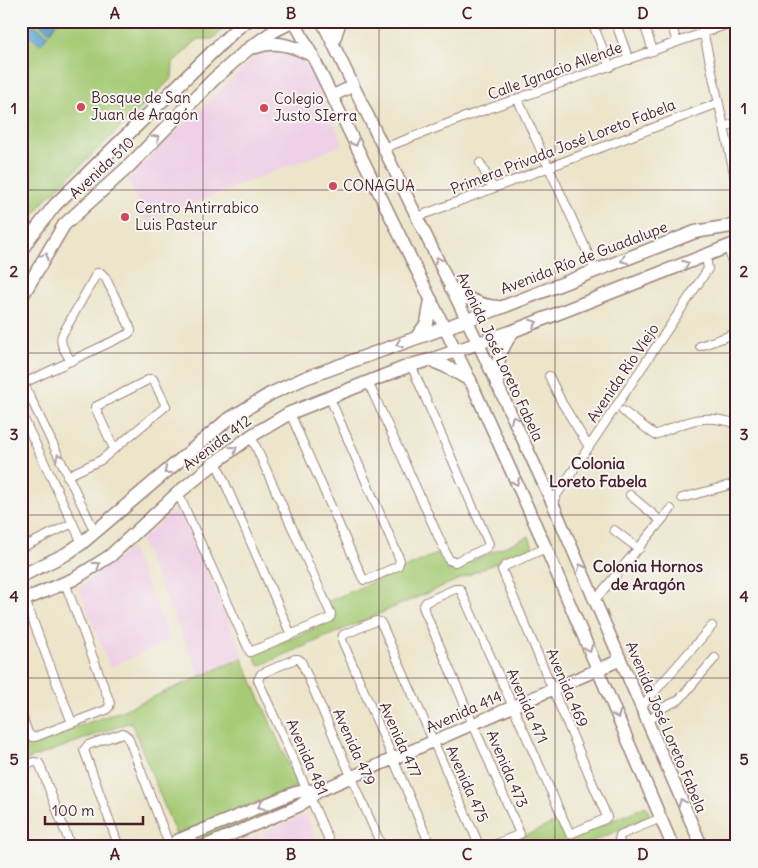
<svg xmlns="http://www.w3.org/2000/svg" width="758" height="868" font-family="Delius,sans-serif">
  <rect width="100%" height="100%" fill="#f6f6f2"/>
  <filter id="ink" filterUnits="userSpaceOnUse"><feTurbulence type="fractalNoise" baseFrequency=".02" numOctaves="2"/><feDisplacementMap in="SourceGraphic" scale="10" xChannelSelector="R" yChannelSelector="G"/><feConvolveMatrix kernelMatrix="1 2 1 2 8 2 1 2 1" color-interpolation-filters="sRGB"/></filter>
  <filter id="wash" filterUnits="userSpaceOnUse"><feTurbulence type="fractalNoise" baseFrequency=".0096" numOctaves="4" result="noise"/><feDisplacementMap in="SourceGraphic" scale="20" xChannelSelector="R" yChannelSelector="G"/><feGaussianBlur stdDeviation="1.12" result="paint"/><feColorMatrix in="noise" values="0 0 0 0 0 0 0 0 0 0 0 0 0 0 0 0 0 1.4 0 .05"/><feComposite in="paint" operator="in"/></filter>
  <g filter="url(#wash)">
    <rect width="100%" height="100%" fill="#ece5ca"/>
    <path fill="#efd0e6" d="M278,52L300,59L312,71L343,145L146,221L127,179L257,55Z
      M179,507L244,657L200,676L140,540Z
      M131,548L171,639L110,668L79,588Z
      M306,815L319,847H269L263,832Z
      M257,835L261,847H228Z"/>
    <path fill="#a6ca74" stroke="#787450" d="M21,21H230L213,39H198L173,63L172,78L44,201L21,234Z
      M529,536L533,547L259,666L254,655L335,619L327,602L441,552L449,571Z
      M242,658L298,786L176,835L131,722L21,762V726L29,744L126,709Z
      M294,794L299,806L193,847H182L179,840Z
      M646,806L650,816L580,847H500L558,821L567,840Z"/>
    <path fill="#5da6d4" stroke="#546280" d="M28,21L48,35L41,44L21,30Z
      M36,21H56L57,22L50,32Z"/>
  </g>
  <g filter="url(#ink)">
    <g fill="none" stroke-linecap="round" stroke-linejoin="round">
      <g stroke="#9b827a" stroke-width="10">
        <path id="street" d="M610,21L594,27L610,67
          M615,21L629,60
          M643,21L653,51
          M670,21L677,42
          M701,21L737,187
          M518,100L596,271
          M725,127L737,122
          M384,148L465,117L737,21
          M480,163L493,188
          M417,217L719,103
          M728,247L737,279
          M700,346L737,333
          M549,376L562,403L589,447
          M21,378L95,532
          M368,382L449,560L455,562L486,548L489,544L411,365
          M24,383L128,334L131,331L130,327L105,277L101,273H97L62,335C59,344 66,353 71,361
          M623,411L655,435C686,422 703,412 737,424
          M21,413L82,543
          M290,413L362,577L364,580L369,579L398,566L400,560L329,396
          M216,462L291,635
          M67,476L101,460L166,406L153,379H150L95,407L114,449
          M178,493L250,652L330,618L331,614L251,436
          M630,495L661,521
          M682,498L737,483
          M552,502L708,269L706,256
          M614,530L639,549
          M21,548L73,523
          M25,600L72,723
          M595,600L671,509
          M641,707L712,626
          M21,713L28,733L32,737H35L106,710L109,707L110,703L65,583
          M648,722L664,707L679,700L715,658
          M21,767L34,762L39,763L40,765L71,847
          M736,770L737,771
          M21,836L25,847
          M119,847L84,750L88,745L123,733L128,737L170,847
          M332,847L258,680L261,674L295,659H298L301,661L382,847
          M431,847L342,640L343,635L376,621L380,622L382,625L480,847
          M489,847L520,834L423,607L426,602L455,589H460L462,593L570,834L605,819L607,817L502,570L505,566L546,548
          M622,847L619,840L620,835L661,818
          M727,847L737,835"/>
      </g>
      <g stroke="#9b827a" stroke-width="14">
        <path id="secondary" d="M294,21L312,55L470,380L546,548L673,847
          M322,21L478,343L552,502L702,847
          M332,96L353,86
          M169,847L178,840L294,793L307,790L319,791
          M202,847L299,806L319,791L620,660"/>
      </g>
      <g stroke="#9b827a" stroke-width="15">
        <path id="primary" d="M333,42L340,21
          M256,47C276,39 294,47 312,55
          M21,251L30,237L55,205L236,29L247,21
          M451,288C466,298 480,306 498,307
          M21,298L64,225L128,167L213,80L247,50L274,31L294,21
          M416,338L427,323L431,300
          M430,360L445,366L470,380
          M497,384C496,361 500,350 513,331
          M21,576L66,554L82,543L226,421L270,394L305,378L500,308L695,232L737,225
          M21,601L74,579L110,556L178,493L216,462L251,436L290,413L411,365L430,360L513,331L737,243"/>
      </g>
      <use href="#street" stroke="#fff" stroke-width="8"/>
      <use href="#secondary" stroke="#fff" stroke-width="11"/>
      <use href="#primary" stroke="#fff" stroke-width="12"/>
    </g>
    <defs><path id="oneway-chevron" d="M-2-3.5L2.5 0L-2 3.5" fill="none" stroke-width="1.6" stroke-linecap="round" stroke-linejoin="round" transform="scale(1.25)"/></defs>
    <g stroke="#ae9aa0">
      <use href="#oneway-chevron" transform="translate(156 138) rotate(-46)"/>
      <use href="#oneway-chevron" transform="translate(355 143) rotate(63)"/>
      <use href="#oneway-chevron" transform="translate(45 256) rotate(-59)"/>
      <use href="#oneway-chevron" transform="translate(438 260) rotate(-116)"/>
      <use href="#oneway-chevron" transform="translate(624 260) rotate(158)"/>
      <use href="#oneway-chevron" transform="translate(686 264) rotate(-21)"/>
      <use href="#oneway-chevron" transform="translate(534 323) rotate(-21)"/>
      <use href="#oneway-chevron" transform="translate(399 344) rotate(160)"/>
      <use href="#oneway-chevron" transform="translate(514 419) rotate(-115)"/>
      <use href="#oneway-chevron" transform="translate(234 449) rotate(-36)"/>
      <use href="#oneway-chevron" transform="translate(59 457) rotate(-115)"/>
      <use href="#oneway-chevron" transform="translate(167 471) rotate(140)"/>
      <use href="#oneway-chevron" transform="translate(516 482) rotate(66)"/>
      <use href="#oneway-chevron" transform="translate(97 565) rotate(-35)"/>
      <use href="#oneway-chevron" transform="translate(581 567) rotate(-114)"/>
      <use href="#oneway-chevron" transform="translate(589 649) rotate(67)"/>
      <use href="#oneway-chevron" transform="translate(617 715) rotate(67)"/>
      <use href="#oneway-chevron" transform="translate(682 802) rotate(-113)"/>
      <use href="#oneway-chevron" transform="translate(261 806) rotate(158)"/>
    </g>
  </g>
  <path fill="none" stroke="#4a1f2b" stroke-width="1" stroke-opacity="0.55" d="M203,21V847M379,21V847M555,21V847M21,190H737M21,353H737M21,515H737M21,678H737"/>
  <g fill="#d1495b" stroke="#f6f6f2" stroke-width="2">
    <circle cx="81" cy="107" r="5"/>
    <circle cx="264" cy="108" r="5"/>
    <circle cx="333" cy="186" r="5"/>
    <circle cx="125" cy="217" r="5"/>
  </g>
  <g text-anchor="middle" stroke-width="4" stroke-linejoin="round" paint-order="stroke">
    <g font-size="15" fill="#4a1f2b" stroke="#f6f6f2">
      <text transform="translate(555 71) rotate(-20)" y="5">Calle Ignacio Allende</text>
      <text transform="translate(563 147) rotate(-21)" y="5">Primera Privada José Loreto Fabela</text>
      <text transform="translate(102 168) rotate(-43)" y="5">Avenida 510</text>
      <text transform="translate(584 258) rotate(-21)" y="5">Avenida Río de Guadalupe</text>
      <text transform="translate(500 357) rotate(65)" y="5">Avenida José Loreto Fabela</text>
      <text transform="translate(623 373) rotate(-56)" y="5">Avenida Río Viejo</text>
      <text transform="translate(217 443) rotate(-37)" y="5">Avenida 412</text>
      <text transform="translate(567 688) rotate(67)" y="5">Avenida 469</text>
      <text transform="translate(527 706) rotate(66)" y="5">Avenida 471</text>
      <text transform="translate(464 712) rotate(-24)" y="5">Avenida 414</text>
      <text transform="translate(666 727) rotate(67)" y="5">Avenida José Loreto Fabela</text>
      <text transform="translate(400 740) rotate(66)" y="5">Avenida 477</text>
      <text transform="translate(354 747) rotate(66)" y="5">Avenida 479</text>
      <text transform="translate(307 757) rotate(66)" y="5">Avenida 481</text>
      <text transform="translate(507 769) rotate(67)" y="5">Avenida 473</text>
      <text transform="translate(467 784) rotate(66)" y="5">Avenida 475</text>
    </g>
    <g font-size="15" fill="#4a1f2b" stroke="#f6f6f2" text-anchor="start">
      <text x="91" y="103">Bosque de San<tspan x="91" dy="17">Juan de Aragón</tspan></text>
      <text x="274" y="104">Colegio<tspan x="274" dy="17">Justo SIerra</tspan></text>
      <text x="343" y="191">CONAGUA</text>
      <text x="135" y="213">Centro Antirrabico<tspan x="135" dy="17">Luis Pasteur</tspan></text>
    </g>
    <g font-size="16" font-weight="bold" fill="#4a1f2b" stroke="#f6f6f2">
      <text x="598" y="469">Colonia<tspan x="598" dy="18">Loreto Fabela</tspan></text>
      <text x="648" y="572">Colonia Hornos<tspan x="648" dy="18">de Aragón</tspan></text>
    </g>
  </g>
  <rect width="758" height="868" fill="none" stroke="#f6f6f2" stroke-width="55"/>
  <path d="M45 816v8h98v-8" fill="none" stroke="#4a1f2b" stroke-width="2.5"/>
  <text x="52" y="816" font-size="15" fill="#4a1f2b" stroke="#f6f6f2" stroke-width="4" paint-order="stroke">100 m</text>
  <rect x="28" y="28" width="702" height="812" fill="none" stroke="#4a1f2b" stroke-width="2"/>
  <g font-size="16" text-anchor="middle" font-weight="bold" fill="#4a1f2b">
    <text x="115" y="19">A</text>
    <text x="291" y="19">B</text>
    <text x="467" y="19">C</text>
    <text x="643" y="19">D</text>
    <text x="14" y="114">1</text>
    <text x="744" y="114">1</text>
    <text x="14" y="277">2</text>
    <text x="744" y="277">2</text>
    <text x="14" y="440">3</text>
    <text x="744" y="440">3</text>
    <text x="14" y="602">4</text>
    <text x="744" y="602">4</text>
    <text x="14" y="765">5</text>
    <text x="744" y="765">5</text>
    <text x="115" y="860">A</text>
    <text x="291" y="860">B</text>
    <text x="467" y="860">C</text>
    <text x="643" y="860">D</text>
  </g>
</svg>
